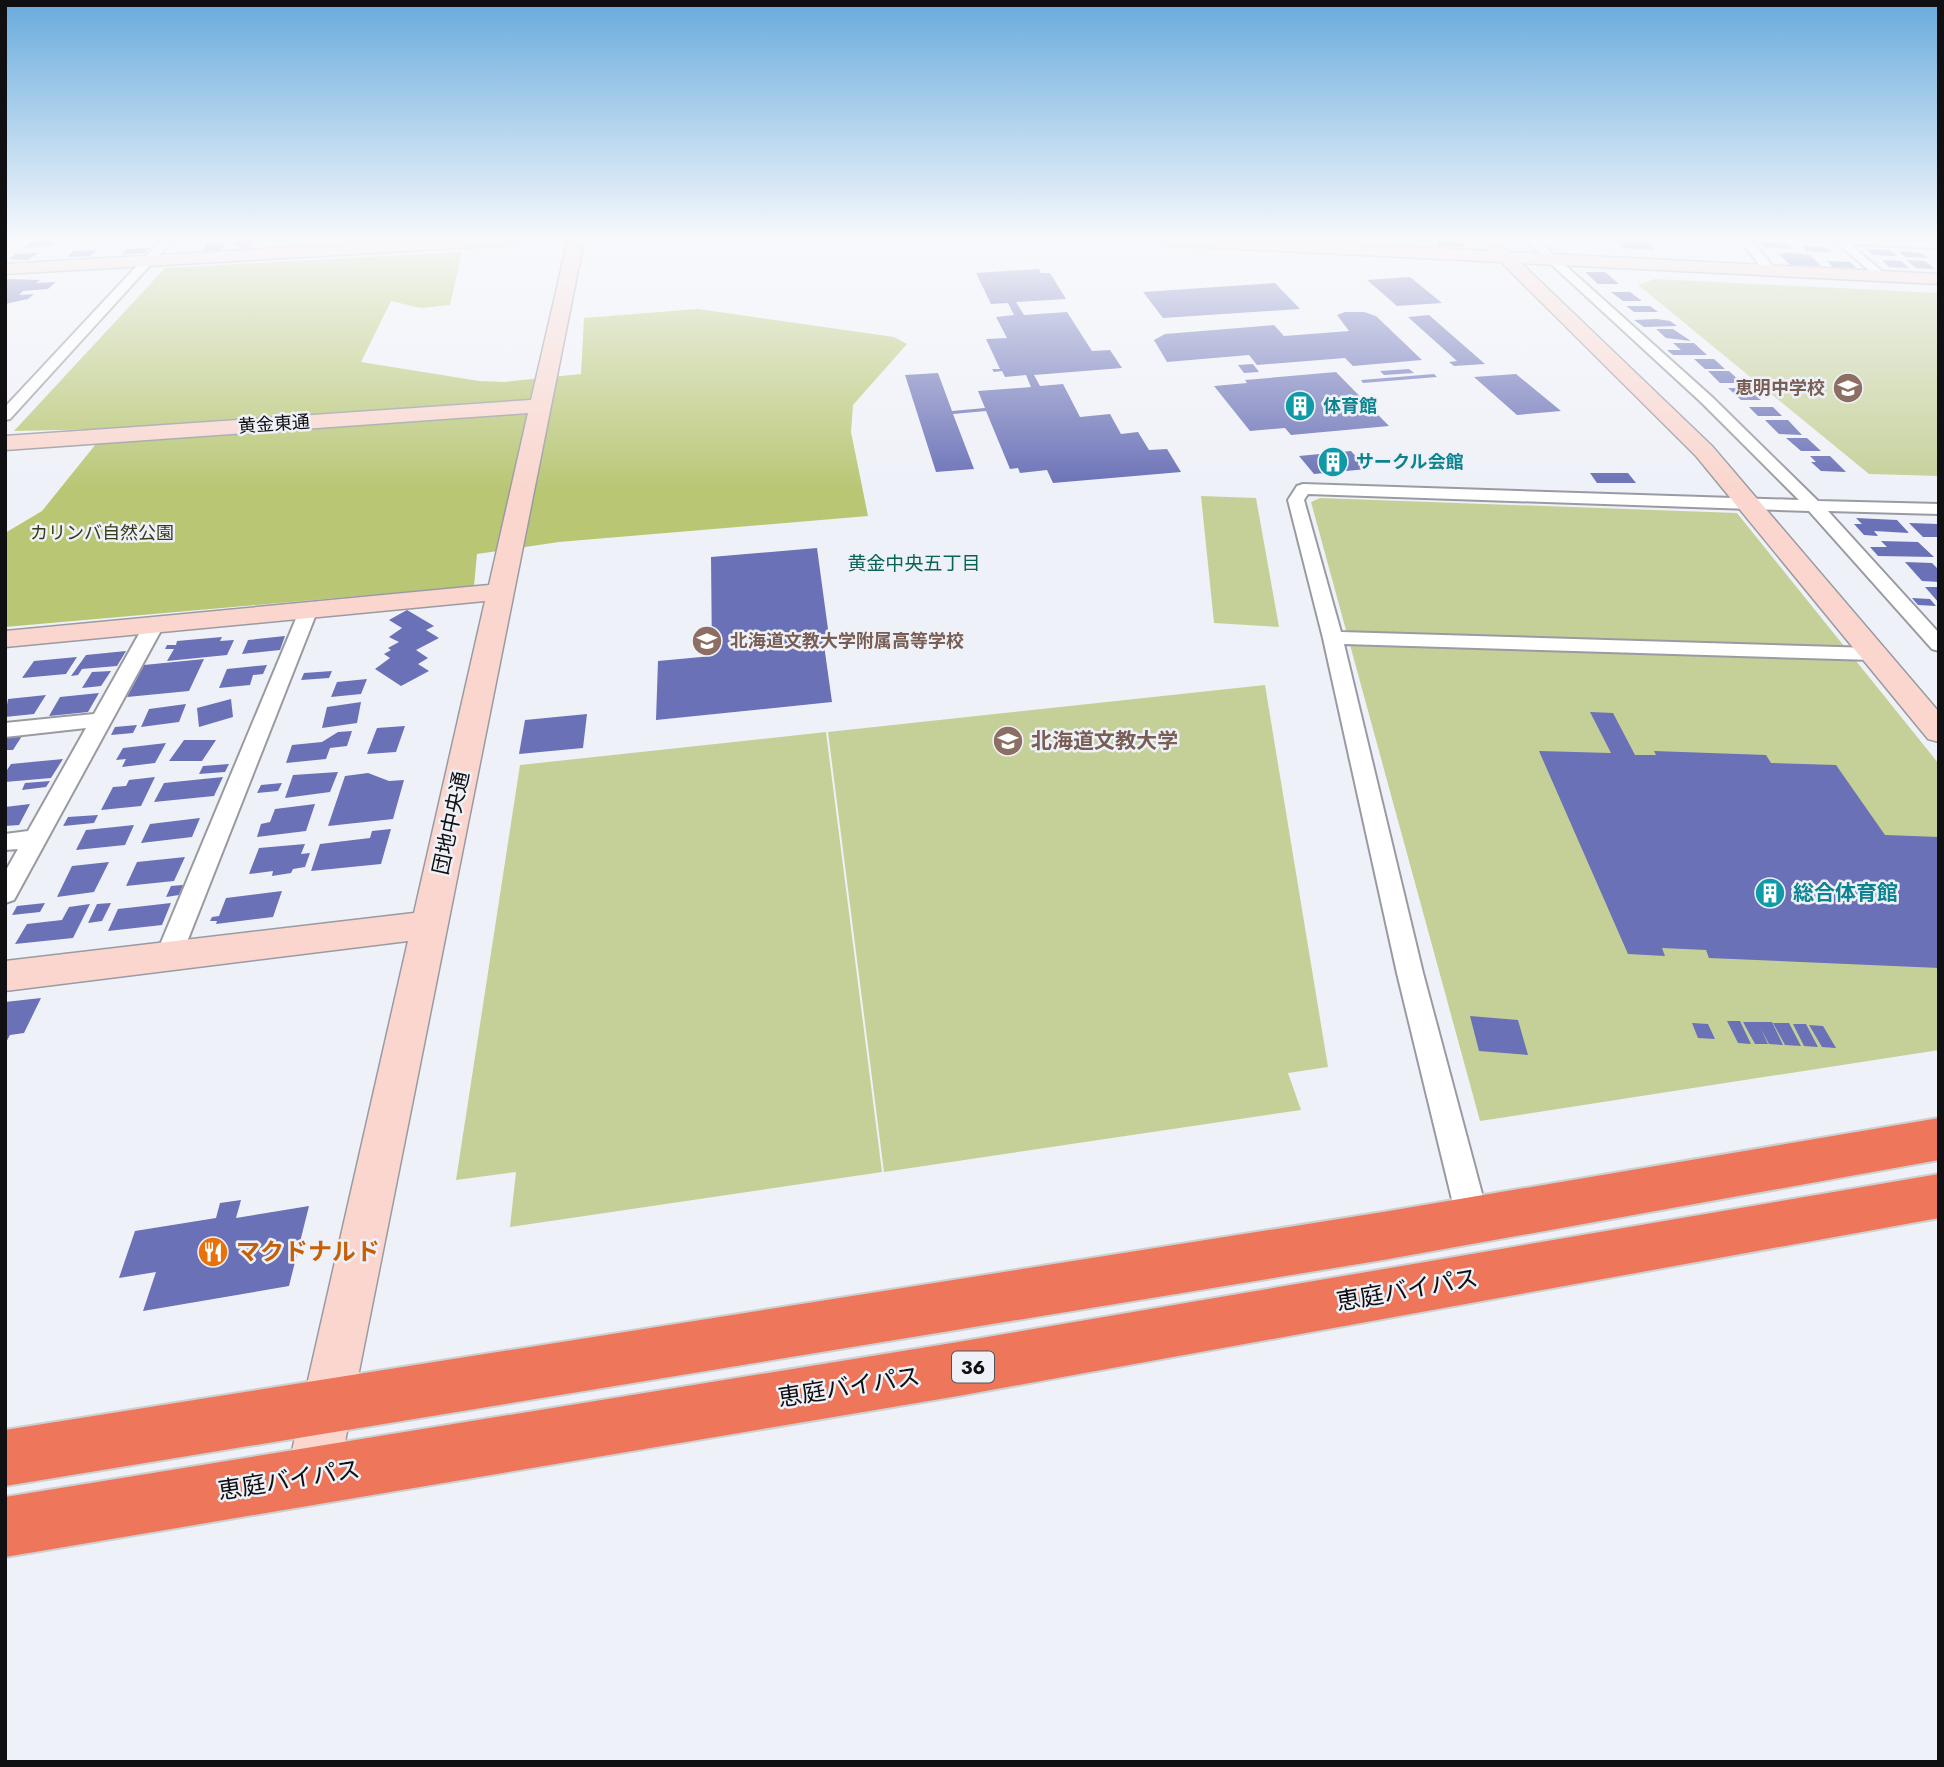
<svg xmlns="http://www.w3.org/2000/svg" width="1944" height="1767" font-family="Jost,'Noto Sans JP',sans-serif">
  <rect width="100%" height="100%" fill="#eff1f8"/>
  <path fill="#c5d098" d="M1655,279L1939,293V476L1869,474L1638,285Z
    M1201,496L1256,498L1279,627L1214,623Z
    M1320,498L1737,513L1939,764V1050L1480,1121L1311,502Z
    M1265,685L1328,1067L1288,1073L1301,1110L884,1172L828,732Z
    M826,732L882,1172L510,1227L516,1172L456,1180L520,765Z"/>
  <path fill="#b9c775" d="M462,252L450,305L421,308L391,301L361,362L479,381L504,382L581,374L584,318L698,309L894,337L907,344L853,405L851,432L868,516L559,542L477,554L474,586L5,627V533L42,511L108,429L14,431L165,268Z"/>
  <path fill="#6a71b6" d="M58,240L51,246L24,248L31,242Z
    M257,240L250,247L237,248L240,245H232L235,241Z
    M1436,240H1463L1466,247L1438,246Z
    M1616,240H1648L1655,250L1622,248Z
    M1757,241L1788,244L1793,249L1764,247Z
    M227,242L221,250L202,251L209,243Z
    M1802,246L1825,247L1831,252L1807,251Z
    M150,248L144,253L121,254L127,249Z
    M1866,249L1889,250L1897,256L1873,255Z
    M96,250L90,256L67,257L73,251Z
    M1899,251L1920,253L1929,258L1905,257Z
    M1784,252L1810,255L1821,266L1790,265L1779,254H1786Z
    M38,253L28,260L9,259L16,254Z
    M1882,260L1901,261L1909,268L1889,267Z
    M1906,260L1925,261L1935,269L1916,268Z
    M1827,261L1850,262L1856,268L1833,267Z
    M1039,269L1041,273H1050L1066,299L1016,302L1024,315L1067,312L1092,351L1110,350L1122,368L1034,375L1040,386L1063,384L1080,417L1110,414L1121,434L1138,432L1149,450L1167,449L1181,472L1053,483L1047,470L1020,473L1018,468L1010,469L986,411L953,414L974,469L936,472L905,375L938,373L952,411L985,408L978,391L1031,387L1026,375L1005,377L1002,371L994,372L992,369H1000L986,339L1007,338L996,317L1014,315L1008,303L991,304L976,273Z
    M1585,272H1605L1619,284H1598Z
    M1410,277L1442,303L1397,306L1367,280Z
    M8,279L40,280L36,283L56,282L48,289L23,291L19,295L34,294L28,299L5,304V282Z
    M1275,283L1300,309L1163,318L1143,292Z
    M1611,292H1630L1642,301H1623Z
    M1626,306H1650L1658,312H1634Z
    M1345,312H1364L1376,316L1422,360L1353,366L1345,358L1257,365L1249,355L1167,362L1154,340L1165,334L1274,325L1284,336L1349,331L1337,315Z
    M1429,315L1485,364L1454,366L1449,362L1457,361L1408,317Z
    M1657,319L1670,321L1677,326L1644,327L1634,320Z
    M1656,329H1673L1691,341L1666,338Z
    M1673,343H1694L1707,355H1673L1667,350H1681Z
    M1694,359H1714L1725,369H1705Z
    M1253,364L1259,372L1244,373L1238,365Z
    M1409,369L1414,373L1384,375L1380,371Z
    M1708,371H1729L1742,383H1720Z
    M1336,372L1389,426L1291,435L1285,428L1250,431L1214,386L1247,383L1245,380Z
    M1434,374L1437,377L1363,383L1361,380Z
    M1516,374L1561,411L1517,415L1474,377Z
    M1728,388H1748L1761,400H1741Z
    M1749,407H1773L1782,416H1758Z
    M1765,420H1788L1802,435L1779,434Z
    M1786,438H1807L1821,451H1801Z
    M1351,451L1367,469L1314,474L1299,456Z
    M1810,456H1830L1846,472L1821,471L1811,462H1816Z
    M1590,473H1628L1636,483H1597Z
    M1856,518L1897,520L1909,533L1874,531L1878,536L1864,535L1854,524H1862Z
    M1909,523L1939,524V537H1923Z
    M1881,541L1918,542L1934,557L1878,556L1870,547H1887Z
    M817,548L830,644L824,645L832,702L656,720L658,661L712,656L711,557Z
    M1905,562L1932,563L1939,570V582L1922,581Z
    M1925,587H1939V603Z
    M1912,598L1930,599L1936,606L1918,605Z
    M407,610L434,626L426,630L439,638L416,650L428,658L418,664L429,671L401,686L375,669L390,658L384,654L391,650L388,648L399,642L389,637L402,628L389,620Z
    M285,636L280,650L242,654L248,640Z
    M222,637L220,641L234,640L227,655L167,661L174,649H165L167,645H176L177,641Z
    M126,651L117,666L82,669L78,675L71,676L86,655Z
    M77,657L66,674L22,678L34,661Z
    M204,659L189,691L127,697L144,665Z
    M267,665L263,674L253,675L250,685L219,688L227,669Z
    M111,671L101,686L82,688L92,672Z
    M332,671L329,678L301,680L304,673Z
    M367,679L361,694L331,697L337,682Z
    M99,693L88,712L49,716L60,697Z
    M46,695L34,714L5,717L8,699Z
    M231,699L233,717L199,727L197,708Z
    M361,702L357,723L322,728L327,707Z
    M186,704L179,722L141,727L149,709Z
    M1590,712L1613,713L1635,755H1656L1654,751L1766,755L1771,763L1836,765L1885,835L1939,837V968L1709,958L1706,950L1662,948L1665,956L1628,954L1539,751L1611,753Z
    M587,714L583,748L519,754L525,720Z
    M137,725L133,733L111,735L115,727Z
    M405,726L396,752L367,754L377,728Z
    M352,731L347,746L330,748L326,759L286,763L292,745L322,742L338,732Z
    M22,736L13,750H5V738Z
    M184,740H216L202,761H169Z
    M166,743L155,763L122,767L126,759L116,760L123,748Z
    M63,759L51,778L5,782V773L11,764Z
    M229,764L225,772L199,774L203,766Z
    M338,772L330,792L285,798L293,775Z
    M368,773L389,781L404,780L393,819L328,826L345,776Z
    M155,777L141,806L101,810L113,787L126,786L129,780Z
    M223,777L214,796L154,802L164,783Z
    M50,781L46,787L22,790L25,783Z
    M282,783L278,791L257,793L261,785Z
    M30,804L19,825L5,826V807Z
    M315,804L306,831L257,837L261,824L270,822L275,809Z
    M98,815L94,823L63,826L68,817Z
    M200,818L192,837L141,843L150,824Z
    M134,825L125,845L76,850L86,830Z
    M391,829L381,864L311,871L320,844L370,838L372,831Z
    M305,844L301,854L310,853L305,867L293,869L291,873L272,876L273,871L249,874L259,848Z
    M185,857L174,881L126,886L137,862Z
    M109,862L94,892L57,897L72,866Z
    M183,885L179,895L166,897L171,886Z
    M282,891L273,917L216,924L217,921H210L212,917L219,916L226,898Z
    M45,903L40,912L12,915L17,906Z
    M111,903L102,921L88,923L97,904Z
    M171,903L162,925L108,931L118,909Z
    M90,904L73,938L15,944L27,924L62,920L69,907Z
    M41,998L24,1033L10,1035L5,1044V1002Z
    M1470,1016L1518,1020L1528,1055L1479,1051Z
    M1727,1021H1740L1751,1044L1738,1043Z
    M1743,1022H1772L1783,1045L1769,1044L1761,1029L1768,1044H1755Z
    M1692,1023L1708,1024L1715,1039L1698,1038Z
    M1773,1023H1789L1801,1046L1785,1045Z
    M1793,1024H1806L1818,1047L1804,1046Z
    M1809,1025L1823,1026L1836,1048L1822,1047Z
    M241,1200L236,1218L309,1206L289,1286L143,1311L156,1272L119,1278L135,1231L216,1218L220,1203Z"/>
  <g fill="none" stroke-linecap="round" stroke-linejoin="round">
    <g stroke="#9a9ba2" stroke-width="4">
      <path id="street" d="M161,240H173L10,419L5,420V407Z
        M1525,240H1537L1712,397L1818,501L1939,504V514L1828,511L1939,633V651L1932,649L1809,511L1308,494L1304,500L1341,632L1873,648L1880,650L1883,654L1880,658L1873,660L1344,644L1423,973L1489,1220L1484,1230L1473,1235L1462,1230L1457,1220L1397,973L1323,638L1288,500L1297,486L1303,484L1799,500L1702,403Z
        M1740,240H1751L1774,268V274H1766Z
        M1834,240L1939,242V248L1850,244L1884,273V279L1880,280Z
        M309,603L318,609L181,957L177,964L168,967L159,964L155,957L300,609Z
        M154,619L164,625L14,900L5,903V872L18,849L5,850V834L28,831L86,728L5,737V723L94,714L144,625Z"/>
    </g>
    <g stroke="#9a9ba2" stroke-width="3">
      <path id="secondary" d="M420,240H520L512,245L5,274V264Z
        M568,240H584L338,1477L330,1495L312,1503L294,1495L286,1477L408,941L5,991V961L414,913L485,601L5,647V631L489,585L528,413L5,450V436L531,400Z
        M1154,240H1266L1491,251L1492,246L1498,245L1510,252L1939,274V284L1521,263L1712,446L1939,712V742L1928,739L1696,456L1501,262L1162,245Z"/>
    </g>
    <g stroke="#cfcfd0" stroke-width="4">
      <path id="highway" d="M1939,1118V1160L1383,1260L5,1486V1430L1383,1212Z
        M1939,1174V1218L958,1396L5,1557V1497L958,1342Z"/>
    </g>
    <use href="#street" fill="#fff" fill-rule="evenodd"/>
    <use href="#secondary" fill="#fad6ce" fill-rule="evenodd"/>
    <use href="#highway" fill="#ee765a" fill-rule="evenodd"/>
  </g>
  <linearGradient id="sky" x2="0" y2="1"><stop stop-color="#68abdc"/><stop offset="0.49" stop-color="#f8f9fc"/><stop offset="1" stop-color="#f8f9fc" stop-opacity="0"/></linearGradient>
  <rect width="1944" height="488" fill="url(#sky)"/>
  <defs>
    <g id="school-disc" transform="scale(1.575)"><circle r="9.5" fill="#8d6e63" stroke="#eff1f8"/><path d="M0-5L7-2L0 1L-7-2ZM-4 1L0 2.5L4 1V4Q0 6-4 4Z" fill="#fff"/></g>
    <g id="building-disc" transform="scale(1.575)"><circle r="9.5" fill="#0f9aa8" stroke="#eff1f8"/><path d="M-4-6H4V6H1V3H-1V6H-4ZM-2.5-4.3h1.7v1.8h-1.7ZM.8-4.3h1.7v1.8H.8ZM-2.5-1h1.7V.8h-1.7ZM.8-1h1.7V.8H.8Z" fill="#fff"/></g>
    <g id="university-disc" transform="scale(1.575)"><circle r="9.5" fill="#8d6e63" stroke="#eff1f8"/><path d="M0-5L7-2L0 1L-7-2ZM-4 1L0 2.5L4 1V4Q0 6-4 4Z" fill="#fff"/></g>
    <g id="restaurant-disc" transform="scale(1.575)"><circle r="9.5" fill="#e8710a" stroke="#eff1f8"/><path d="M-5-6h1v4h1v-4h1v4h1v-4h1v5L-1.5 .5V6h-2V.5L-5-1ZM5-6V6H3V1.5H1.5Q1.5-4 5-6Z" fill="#fff"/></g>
  </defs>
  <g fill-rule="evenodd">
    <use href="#school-disc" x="1848" y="388"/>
    <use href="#building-disc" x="1300" y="406"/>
    <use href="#building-disc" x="1333" y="462"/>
    <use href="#school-disc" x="707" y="641"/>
    <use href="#university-disc" x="1008" y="741"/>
    <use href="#building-disc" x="1770" y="893"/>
    <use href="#restaurant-disc" x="213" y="1252"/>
  </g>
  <g text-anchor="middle" stroke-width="5" stroke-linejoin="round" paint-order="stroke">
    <g font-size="18" font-weight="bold" fill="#785e54" stroke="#eff1f8" text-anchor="end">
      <text x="1825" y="394">恵明中学校</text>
      <text x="730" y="647" text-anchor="start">北海道文教大学附属高等学校</text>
    </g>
    <g font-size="18" font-weight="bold" fill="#0d838f" stroke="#eff1f8" text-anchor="start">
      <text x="1323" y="412">体育館</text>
      <text x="1356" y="468">サークル会館</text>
    </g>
    <g font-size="18" fill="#101012" stroke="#eff1f8">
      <text transform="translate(274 424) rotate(-4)" y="6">黄金東通</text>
    </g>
    <g font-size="18" fill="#363c19" stroke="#eff1f8">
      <text x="102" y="539">カリンバ自然公園</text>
    </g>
    <g font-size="19" fill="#0a6355" stroke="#eff1f8">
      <text x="914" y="570">黄金中央五丁目</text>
    </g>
    <rect fill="#eff1f8" stroke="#535457" stroke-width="2" x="952" y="1351.5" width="42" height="31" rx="5"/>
    <g font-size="19" font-weight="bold" fill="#101012">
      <text x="973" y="1374">36</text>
    </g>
    <g font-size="21" font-weight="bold" fill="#785e54" stroke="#eff1f8" text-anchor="start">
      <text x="1031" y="748">北海道文教大学</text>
    </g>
    <g font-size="21" fill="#101012" stroke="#eff1f8">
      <text transform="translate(451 823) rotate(-78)" y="7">団地中央通</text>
    </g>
    <g font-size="21" font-weight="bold" fill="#0d838f" stroke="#eff1f8" text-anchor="start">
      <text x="1793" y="900">総合体育館</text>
    </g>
    <g font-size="24" font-weight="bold" fill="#c56008" stroke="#eff1f8" text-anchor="start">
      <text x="236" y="1260">マクドナルド</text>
    </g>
    <g font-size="24" fill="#101012" stroke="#eff1f8">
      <text transform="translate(1407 1290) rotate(-10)" y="8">恵庭バイパス</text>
      <text transform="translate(849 1387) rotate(-9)" y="8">恵庭バイパス</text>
      <text transform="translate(289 1480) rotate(-9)" y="8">恵庭バイパス</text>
    </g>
  </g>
  <rect width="1944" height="1767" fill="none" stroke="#101012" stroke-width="14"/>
</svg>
